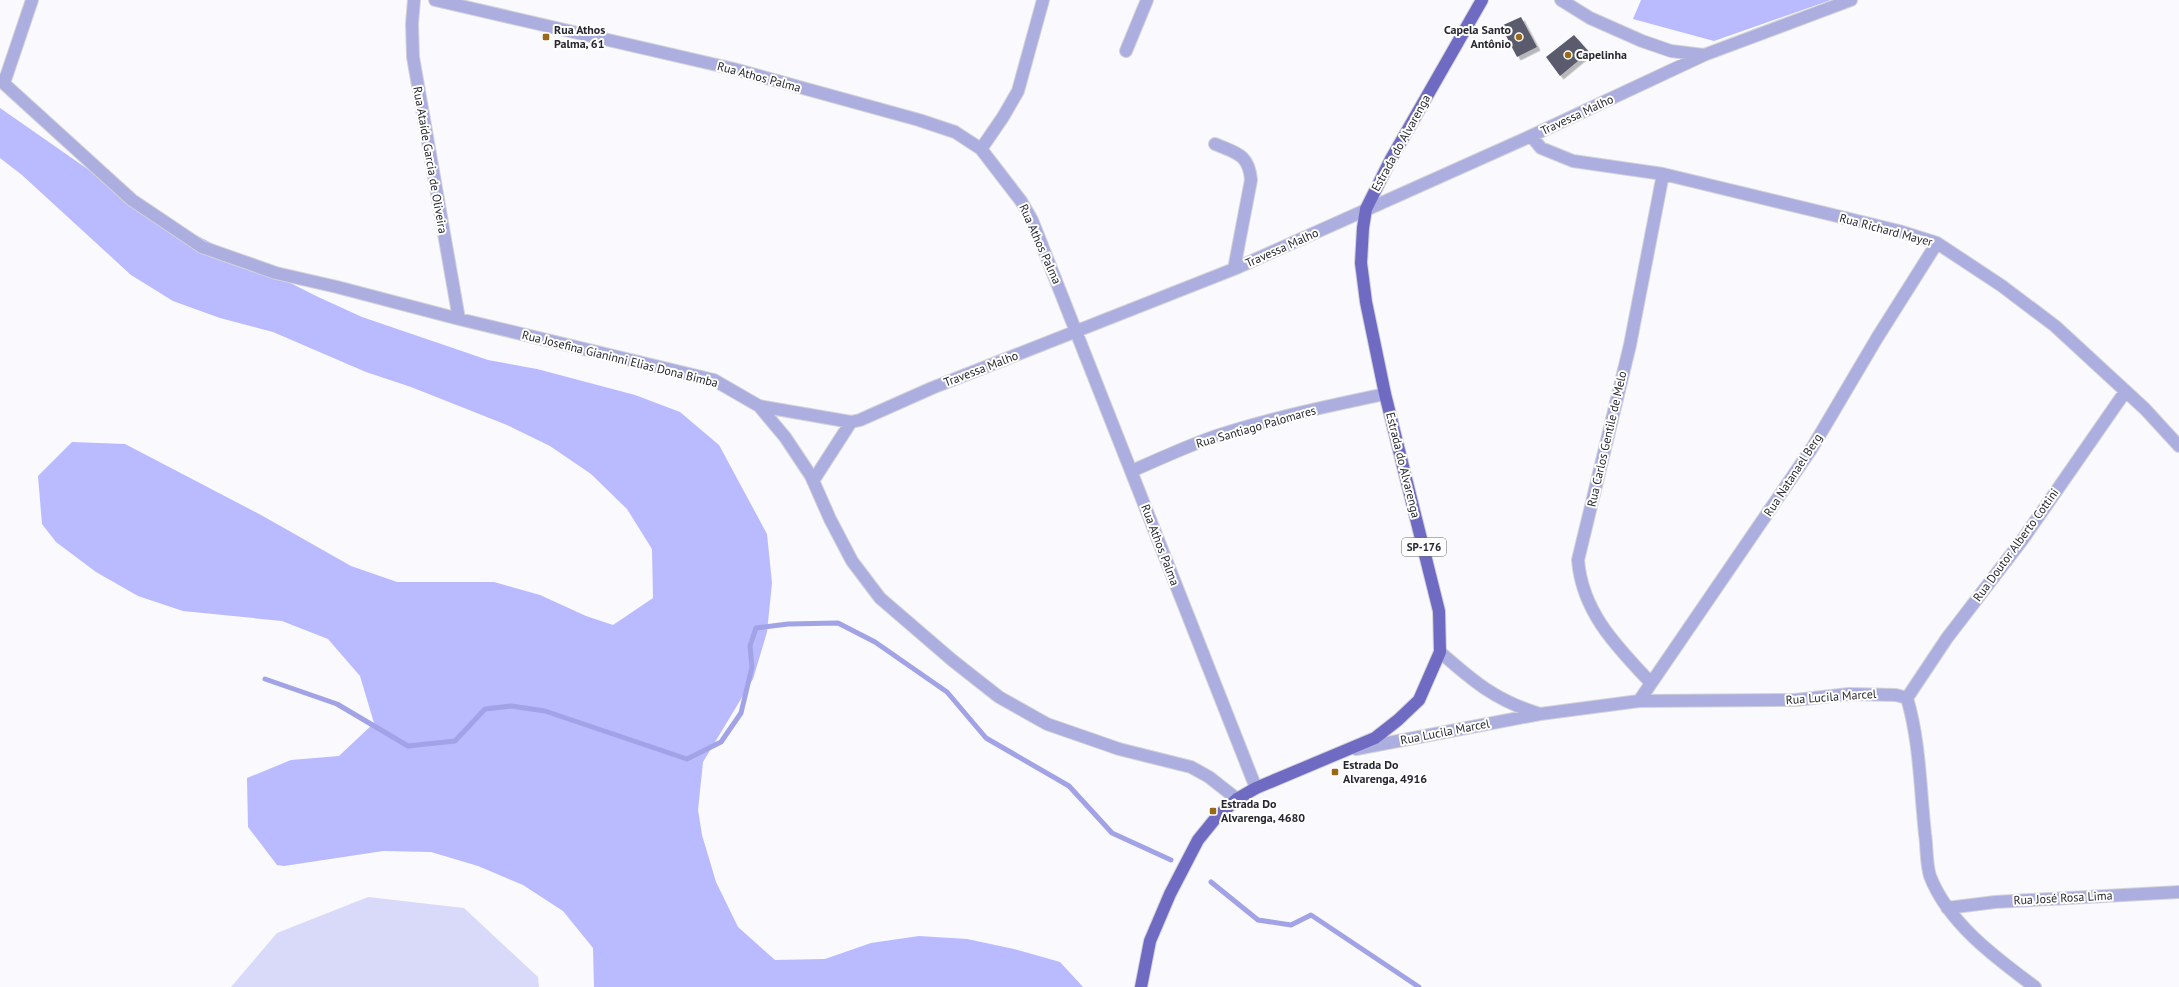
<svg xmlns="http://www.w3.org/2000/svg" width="2179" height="987" font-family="'PT Sans',sans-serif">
  <defs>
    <filter id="shadow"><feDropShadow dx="3.5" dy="3.5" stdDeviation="0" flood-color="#0004"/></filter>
  </defs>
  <rect width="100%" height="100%" fill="#f9f9fe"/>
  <path fill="#d9dafa" d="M368,897L464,908L538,977L539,987H231L277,933Z"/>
  <path fill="#b9baff" d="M1641,0H1831L1714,41L1633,19Z
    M0,108L99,177L182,228L316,296L362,317L488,360L537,369L635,395L680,412L719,445L767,534L772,583L767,632L753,679L703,762L698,810L702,835L716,882L738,927L775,960L825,959L871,943L919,936L967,939L1014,949L1060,962L1083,987H594L593,948L563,911L523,885L478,866L431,852L383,851L284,866L277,865L248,827L247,778L291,760L339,756L374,723L360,676L328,639L282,621L183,611L138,596L96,572L56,542L42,524L38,476L72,442L125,444L261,515L351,566L397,582H494L540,595L586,616L613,625L653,598L652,549L627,509L591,474L550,446L507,425L411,387L366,372L273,332L220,318L173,301L131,275L22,175L0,158Z"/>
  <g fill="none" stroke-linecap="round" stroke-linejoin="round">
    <path stroke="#a2a2e6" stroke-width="5" d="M265,679L337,704L408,746L455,741L485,709L511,706L545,711L687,759L721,742L741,713L752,667L750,646L756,628L788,624L838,623L875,642L947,692L986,738L1069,786L1112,833L1171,860
      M1211,882L1258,920L1291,925L1311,915L1419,987"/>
  </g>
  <path fill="#5a5b6e" filter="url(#shadow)" d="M1521,17L1537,47L1517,57L1501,26Z
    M1574,35L1589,52L1560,76L1546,57Z"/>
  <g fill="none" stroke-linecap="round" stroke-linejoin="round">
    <g stroke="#d3d3d9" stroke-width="14">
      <path id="minor" d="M414,0L412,24L413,57L459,319
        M435,0L734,69L919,120L955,132L981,149L1021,201L1032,220L1256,788
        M1561,0L1590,18L1642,41L1671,51L1704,55L1851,0
        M1126,51L1147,0
        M0,80L132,200L202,247L276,273L337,287L459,319L714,380L759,406L785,437L811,476L830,519L852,561L880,598L952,660L999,697L1047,724L1119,749L1191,767L1209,777L1237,799
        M4,83L32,0
        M1531,136L1541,148L1573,161L1663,174L1899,231L1937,243L2002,286L2055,326L2145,409L2179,446
        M1215,144C1236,153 1249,154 1251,180L1234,269
        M981,149L1003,117L1018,91L1043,0
        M759,406L851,422L860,420L932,388L1234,269L1531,136L1704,55
        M1132,471C1159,459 1187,446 1216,436C1271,418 1328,406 1385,394
        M813,481L851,422
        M1440,652C1473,681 1495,700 1537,713
        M1651,683C1617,647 1582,612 1578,560L1630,345L1663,174
        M1907,698L1947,638L2023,539L2125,392
        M1639,701L1812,448L1877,338L1937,243
        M1356,749L1540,714L1639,701L1795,700L1849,694L1896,695L1907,698C1920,742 1920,788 1925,834C1927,847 1926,863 1930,876C1948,923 1996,958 2035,987
        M1947,908L1995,902L2179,892"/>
    </g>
    <g stroke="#d3d3d9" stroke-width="14">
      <path id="major" d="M1141,987L1150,941L1170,894L1198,840L1215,819L1237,799L1256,788L1375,738L1398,720L1419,700L1440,652L1439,611L1385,394L1366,302L1361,263L1363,228L1366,209L1391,159L1482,0"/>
    </g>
    <use href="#minor" stroke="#acaedf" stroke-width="12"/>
    <use href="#major" stroke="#6f6bc3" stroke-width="12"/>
  </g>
  <g fill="#99681b" stroke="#fff" stroke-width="1.5">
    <rect x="542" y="33" width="8" height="8" rx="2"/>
    <circle cx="1519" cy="37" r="4"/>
    <circle cx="1568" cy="55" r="4"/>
    <rect x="1331" y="768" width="8" height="8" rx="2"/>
    <rect x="1209" y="807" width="8" height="8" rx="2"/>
  </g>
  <g text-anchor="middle" stroke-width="4" stroke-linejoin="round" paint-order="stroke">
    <rect fill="#fff" stroke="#67686d" stroke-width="1" x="1402" y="538" width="44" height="18" rx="3"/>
    <g font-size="11" font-weight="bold" fill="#26272f">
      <text x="1424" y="551">SP-176</text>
    </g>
    <g font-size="12" font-weight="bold" fill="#26272f" stroke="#fff" text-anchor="start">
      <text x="554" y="34">Rua Athos<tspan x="554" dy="14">Palma, 61</tspan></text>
      <text x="1511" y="34" text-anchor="end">Capela Santo<tspan x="1511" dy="14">Antônio</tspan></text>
      <text x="1576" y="59">Capelinha</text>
      <text x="1343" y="769">Estrada Do<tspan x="1343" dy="14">Alvarenga, 4916</tspan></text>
      <text x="1221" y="808">Estrada Do<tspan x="1221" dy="14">Alvarenga, 4680</tspan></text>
    </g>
    <g font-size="12" fill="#26272f" stroke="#fff">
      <text transform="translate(759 77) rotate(15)" y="4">Rua Athos Palma</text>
      <text transform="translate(1577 115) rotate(-25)" y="4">Travessa Malho</text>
      <text transform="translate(1401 143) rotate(-61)" y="4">Estrada do Alvarenga</text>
      <text transform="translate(430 160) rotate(80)" y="4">Rua Ataíde Garcia de Oliveira</text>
      <text transform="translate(1886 230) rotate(15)" y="4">Rua Richard Mayer</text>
      <text transform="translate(1040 244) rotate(66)" y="4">Rua Athos Palma</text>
      <text transform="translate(1282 248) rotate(-24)" y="4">Travessa Malho</text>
      <text transform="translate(620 359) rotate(14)" y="4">Rua Josefina Gianinni Elias Dona Bimba</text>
      <text transform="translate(981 369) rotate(-21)" y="4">Travessa Malho</text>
      <text transform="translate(1256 427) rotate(-16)" y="4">Rua Santiago Palomares</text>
      <text transform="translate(1607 439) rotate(-77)" y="4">Rua Carlos Gentile de Melo</text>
      <text transform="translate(1403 465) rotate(76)" y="4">Estrada do Alvarenga</text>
      <text transform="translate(1793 475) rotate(-57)" y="4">Rua Natanael Berg</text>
      <text transform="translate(1160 545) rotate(69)" y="4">Rua Athos Palma</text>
      <text transform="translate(2016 545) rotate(-54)" y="4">Rua Doutor Alberto Cottini</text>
      <text transform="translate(1831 697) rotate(-4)" y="4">Rua Lucila Marcel</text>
      <text transform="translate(1445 732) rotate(-11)" y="4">Rua Lucila Marcel</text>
      <text transform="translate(2063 898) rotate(-3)" y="4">Rua José Rosa Lima</text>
    </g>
  </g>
</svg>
